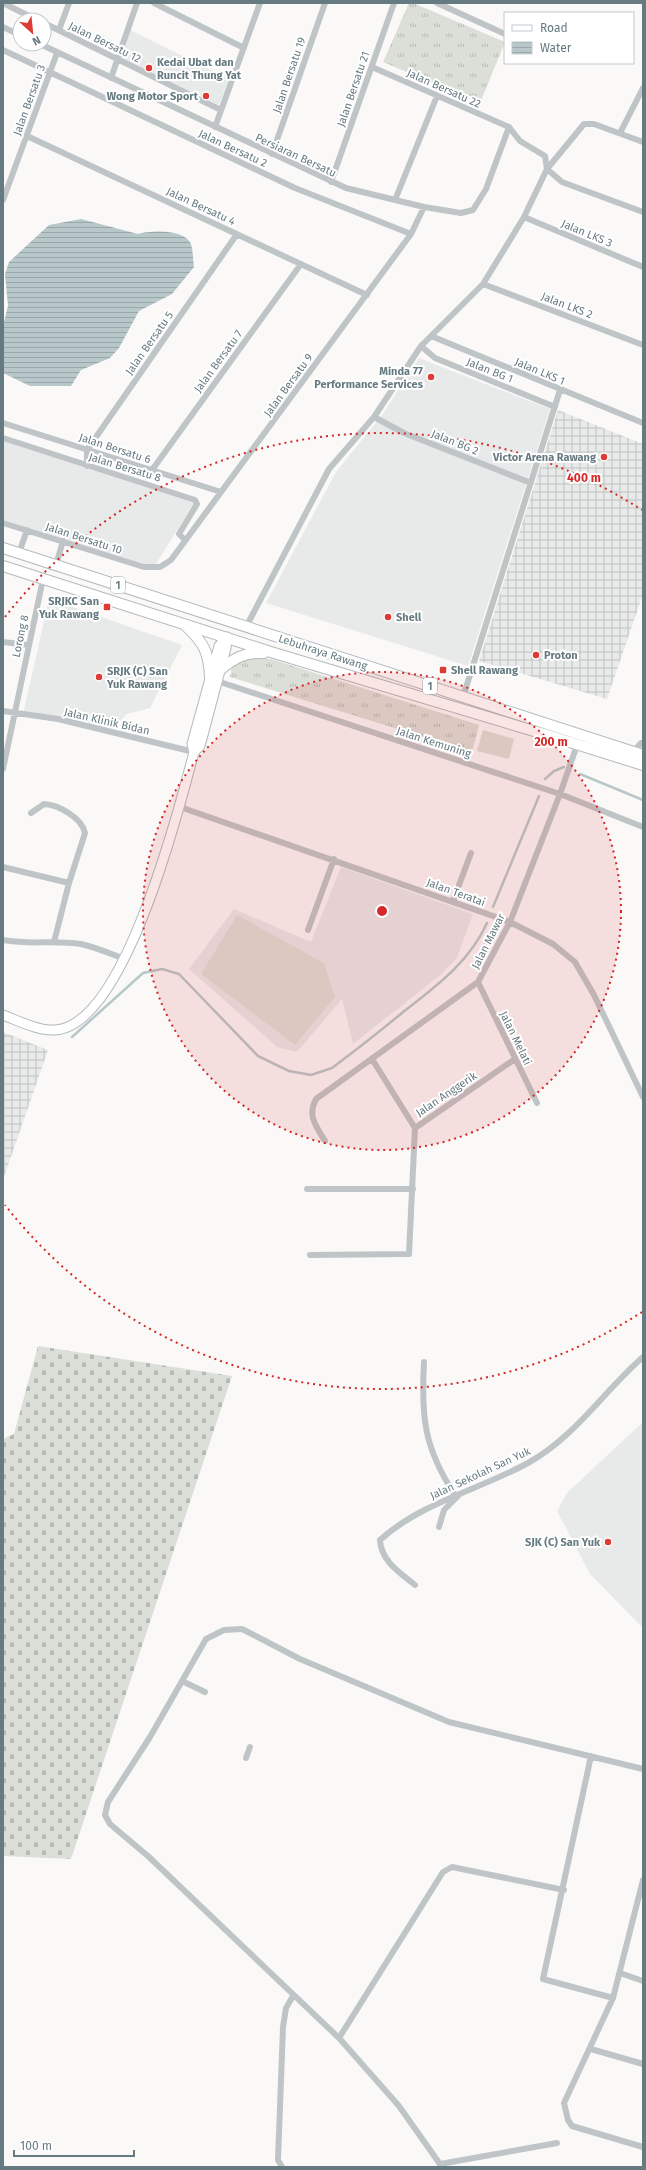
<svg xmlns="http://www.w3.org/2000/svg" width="646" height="2170" font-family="'Fira Sans',sans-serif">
  <defs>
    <pattern id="industrial-grid" width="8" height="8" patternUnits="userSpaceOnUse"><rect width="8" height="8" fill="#e8e9e9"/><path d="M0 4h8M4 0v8" fill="none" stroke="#c0c2c2"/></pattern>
    <pattern id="grass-tufts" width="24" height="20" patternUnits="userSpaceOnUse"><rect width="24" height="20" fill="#dbdfd7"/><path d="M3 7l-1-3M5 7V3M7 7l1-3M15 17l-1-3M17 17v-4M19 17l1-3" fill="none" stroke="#b5bab4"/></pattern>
    <pattern id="cemetery-stones" width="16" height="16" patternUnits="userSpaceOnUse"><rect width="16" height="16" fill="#dbdfd7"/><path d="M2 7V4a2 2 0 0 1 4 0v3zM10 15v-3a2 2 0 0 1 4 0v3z" fill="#b5bab4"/></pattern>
    <pattern id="water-rules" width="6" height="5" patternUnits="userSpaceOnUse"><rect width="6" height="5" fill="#b8c7c9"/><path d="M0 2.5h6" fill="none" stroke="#99a7a9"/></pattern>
  </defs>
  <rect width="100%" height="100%" fill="#faf9f8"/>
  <path fill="#e8e9e9" d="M130,30L229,79L219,105L122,58Z
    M419,358L550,409L468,666L266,603L336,472L382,415Z
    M3,441L194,503L156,564H144L3,520Z
    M49,599L182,645L150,708L127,714L110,731L23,714Z
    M341,867L473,914L457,958L439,976L353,1044L342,999L297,1052L277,1047L189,969L234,909L311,942Z
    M643,1422V1628L590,1574L557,1511L567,1493Z"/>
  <path fill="url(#industrial-grid)" d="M558,410L643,444V594L607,699L479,661Z
    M3,1032L48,1050L3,1180Z"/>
  <path fill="url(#grass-tufts)" d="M409,3H413L505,42L480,103L383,62Z
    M253,658L271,659L479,725L472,752L230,677L232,666L241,660Z"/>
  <path fill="url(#cemetery-stones)" d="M38,1346L232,1376L71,1859L3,1856V1439L14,1434Z"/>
  <path fill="#dbdfd7" d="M483,730L514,739L509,759L477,751Z
    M237,915L324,963L335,997L295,1045L201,974Z"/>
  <path fill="url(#water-rules)" d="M81,219L138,234C151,230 185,229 191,244C193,251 193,260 194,267L172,294L139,311L119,348L110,358L81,370L71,386H30L3,373V326L8,306L5,274L9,262L49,225Z"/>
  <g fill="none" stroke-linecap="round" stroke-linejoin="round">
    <path stroke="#b8c7c9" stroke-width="2.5" d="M580,774L643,800
      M545,779L554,771L564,767
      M493,907L539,796
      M72,1037L143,973L162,969L179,974L258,1056L289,1071L311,1075L332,1068C356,1050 379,1032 402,1013C435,987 469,963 487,923"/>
    <g stroke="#b1babc" stroke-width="11">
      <path id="secondary" d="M194,752L200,746L226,648L227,637
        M3,1015C19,1021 38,1031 55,1030C125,1026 179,809 194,752L192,744L219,646L227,637"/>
    </g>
    <g stroke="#b3babc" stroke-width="12">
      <path id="primary" d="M3,548L643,755
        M3,566L274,653L544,734L643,765
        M185,625C204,643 209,652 210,678
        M220,670C234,658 245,652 264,653"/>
    </g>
    <path stroke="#bfc5c7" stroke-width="6" d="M3,3L37,20
      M154,3L244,48
      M437,3L505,34
      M44,23L221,110
      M3,27L20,35
      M59,30L69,3
      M40,44L346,188L424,207L461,213L473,210L486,189L509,127
      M3,50L295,188L411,234
      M372,67L509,127L520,141L545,156L547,169
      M111,78L137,3
      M215,127L260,3
      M620,133L643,88
      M27,136L367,295
      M272,154L325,3
      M547,169L562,182L643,212
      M331,182L394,3
      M3,200L57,53
      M395,200L437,96
      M524,217L643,267
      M483,284L643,345
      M431,336L643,423
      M421,346L435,358L555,407
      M374,417L404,433L531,483
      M3,423L221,492
      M3,438L195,500L197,504L179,534L185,540
      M87,466V450L237,234
      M152,470L301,264
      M3,523L144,567H160L171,560L411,234L424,207
      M19,553L27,530
      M56,565L63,541
      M246,627L329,469L374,417L421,346L483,284L524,217L547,169L584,124H594L643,142
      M3,642L28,645
      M217,681L560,794L643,827
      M463,697L560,390
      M3,711L58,719L194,752
      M633,752L641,743H643
      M3,769L43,579
      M180,807L510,922L553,944L575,962L594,995L643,1097
      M31,813L44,804C59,805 82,818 85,833L69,883L54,942
      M3,867L69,883
      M453,901L471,853
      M308,930L334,859
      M3,940C29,945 55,940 81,944C95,947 111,954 125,959
      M478,982L537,1103
      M372,1059L415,1128L515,1059
      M325,1141C316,1126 307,1116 316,1099L478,982L510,922L560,794L577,745
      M307,1189H413
      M310,1255L409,1254L415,1128
      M424,1362C421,1417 424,1448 455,1495
      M439,1527L444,1510L460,1494
      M415,1585C400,1573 381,1561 380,1540C422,1502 479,1490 528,1463C575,1437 603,1392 643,1357
      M182,1681L205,1692
      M591,1756L543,1979L613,1998
      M246,1758L250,1747
      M643,1880L613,1998L564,2103L568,2120L572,2126L643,2147
      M620,1973L643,1981
      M339,2038L443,1872L452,1867L564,1890
      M591,2049L643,2064
      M440,2164L557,2143
      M282,2167L278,2160L283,2027L286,2008L293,1996
      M442,2167L399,2106L339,2038L149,1857L110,1824L105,1815L108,1802L150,1737L206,1639L224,1630L242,1629L300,1659L449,1722L643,1769"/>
    <use href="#secondary" stroke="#fff" stroke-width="9"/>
    <use href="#primary" stroke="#fff" stroke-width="10"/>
  </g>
  <circle cx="382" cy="911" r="239" fill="#d62828" fill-opacity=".12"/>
  <g fill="none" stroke="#d62828" stroke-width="2" stroke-dasharray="2 4">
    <circle cx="382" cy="911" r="239"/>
    <path d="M642 1312A478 478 0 0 1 5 1205M5 617A478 478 0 0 1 642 510"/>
  </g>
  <g fill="#dc3b36" stroke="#fff" stroke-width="1.5">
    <circle cx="149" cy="68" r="4"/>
    <circle cx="206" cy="96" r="4"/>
    <circle cx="431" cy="377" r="4"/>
    <circle cx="604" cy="457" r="4"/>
    <rect x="103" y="603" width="8" height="8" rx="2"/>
    <circle cx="388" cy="617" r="4"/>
    <circle cx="536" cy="655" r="4"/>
    <rect x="439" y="666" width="8" height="8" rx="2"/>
    <circle cx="99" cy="677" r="4"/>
    <circle cx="608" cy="1542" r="4"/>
  </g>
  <g text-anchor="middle" stroke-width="4" stroke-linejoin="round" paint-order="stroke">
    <g fill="#fff" stroke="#94a2a7" stroke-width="1">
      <rect x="111" y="577" width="14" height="16" rx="3"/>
      <rect x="423" y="678" width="14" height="16" rx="3"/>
    </g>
    <g font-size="10" font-weight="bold" fill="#667a81">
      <text x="118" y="589">1</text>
      <text x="430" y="690">1</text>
    </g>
    <g font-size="11" fill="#667a81" stroke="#fff">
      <text transform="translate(105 42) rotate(26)" y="4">Jalan Bersatu 12</text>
      <text transform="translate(289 75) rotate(-71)" y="4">Jalan Bersatu 19</text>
      <text transform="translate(444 88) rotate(24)" y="4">Jalan Bersatu 22</text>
      <text transform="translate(353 89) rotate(-71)" y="4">Jalan Bersatu 21</text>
      <text transform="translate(29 100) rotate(-70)" y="4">Jalan Bersatu 3</text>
      <text transform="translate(233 148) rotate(25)" y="4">Jalan Bersatu 2</text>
      <text transform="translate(296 155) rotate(25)" y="4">Persiaran Bersatu</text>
      <text transform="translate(201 206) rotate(25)" y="4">Jalan Bersatu 4</text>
      <text transform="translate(587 233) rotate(23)" y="4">Jalan LKS 3</text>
      <text transform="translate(567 305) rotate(21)" y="4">Jalan LKS 2</text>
      <text transform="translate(149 343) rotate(-55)" y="4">Jalan Bersatu 5</text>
      <text transform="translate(218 361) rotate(-54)" y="4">Jalan Bersatu 7</text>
      <text transform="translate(490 370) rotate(22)" y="4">Jalan BG 1</text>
      <text transform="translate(540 371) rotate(23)" y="4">Jalan LKS 1</text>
      <text transform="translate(288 385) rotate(-54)" y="4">Jalan Bersatu 9</text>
      <text transform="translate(455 442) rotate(22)" y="4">Jalan BG 2</text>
      <text transform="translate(115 448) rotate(18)" y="4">Jalan Bersatu 6</text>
      <text transform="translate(125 467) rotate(17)" y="4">Jalan Bersatu 8</text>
      <text transform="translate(84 538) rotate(18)" y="4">Jalan Bersatu 10</text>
      <text transform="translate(20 636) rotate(-78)" y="4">Lorong 8</text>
      <text transform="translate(323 652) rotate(18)" y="4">Lebuhraya Rawang</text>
      <text transform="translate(107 721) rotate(13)" y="4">Jalan Klinik Bidan</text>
      <text transform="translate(434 742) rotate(18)" y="4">Jalan Kemuning</text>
      <text transform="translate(456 892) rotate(20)" y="4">Jalan Teratai</text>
      <text transform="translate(488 941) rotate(-63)" y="4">Jalan Mawar</text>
      <text transform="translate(516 1038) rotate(64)" y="4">Jalan Melati</text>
      <text transform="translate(446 1094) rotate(-34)" y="4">Jalan Anggerik</text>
      <text transform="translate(480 1473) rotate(-25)" y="4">Jalan Sekolah San Yuk</text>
    </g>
    <g font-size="11" font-weight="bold" fill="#667a81" stroke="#fff" text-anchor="start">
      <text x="157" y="66">Kedai Ubat dan<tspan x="157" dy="13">Runcit Thung Yat</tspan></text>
      <text x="198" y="100" text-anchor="end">Wong Motor Sport</text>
      <text x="423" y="375" text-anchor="end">Minda 77<tspan x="423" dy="13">Performance Services</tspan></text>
      <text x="596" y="461" text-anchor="end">Victor Arena Rawang</text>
      <text x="99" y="605" text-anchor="end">SRJKC San<tspan x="99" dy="13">Yuk Rawang</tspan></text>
      <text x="396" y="621">Shell</text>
      <text x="544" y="659">Proton</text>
      <text x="451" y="674">Shell Rawang</text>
      <text x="107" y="675">SRJK (C) San<tspan x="107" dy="13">Yuk Rawang</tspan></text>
      <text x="600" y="1546" text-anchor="end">SJK (C) San Yuk</text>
    </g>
  </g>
  <circle cx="382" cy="911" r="6" fill="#d62828" stroke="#fff" stroke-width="2"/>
  <g font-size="12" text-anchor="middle" font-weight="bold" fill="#d62828" stroke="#fff" stroke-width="4" stroke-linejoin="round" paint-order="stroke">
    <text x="584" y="482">400 m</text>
    <text x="551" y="746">200 m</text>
  </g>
  <rect width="646" height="2170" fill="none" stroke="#667a81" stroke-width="8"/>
  <rect x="504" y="12" width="130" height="52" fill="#ffffff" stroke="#c2cacd"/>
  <rect x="512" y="25" width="20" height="6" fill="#ffffff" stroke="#c2cacd"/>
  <text x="540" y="32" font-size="12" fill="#667a81">Road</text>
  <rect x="512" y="42" width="20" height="12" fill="url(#water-rules)" stroke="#c2cacd"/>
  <text x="540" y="52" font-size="12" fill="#667a81">Water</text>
  <g transform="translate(32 32) rotate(153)"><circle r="19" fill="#ffffff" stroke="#c2cacd"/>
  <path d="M0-3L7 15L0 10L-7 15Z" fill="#dc3b36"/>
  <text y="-6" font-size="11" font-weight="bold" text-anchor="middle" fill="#667a81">N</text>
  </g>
  <path d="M14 2150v6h120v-6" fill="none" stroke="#667a81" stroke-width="2"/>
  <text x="20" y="2150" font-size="12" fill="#667a81" stroke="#ffffff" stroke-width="3" paint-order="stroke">100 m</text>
</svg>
